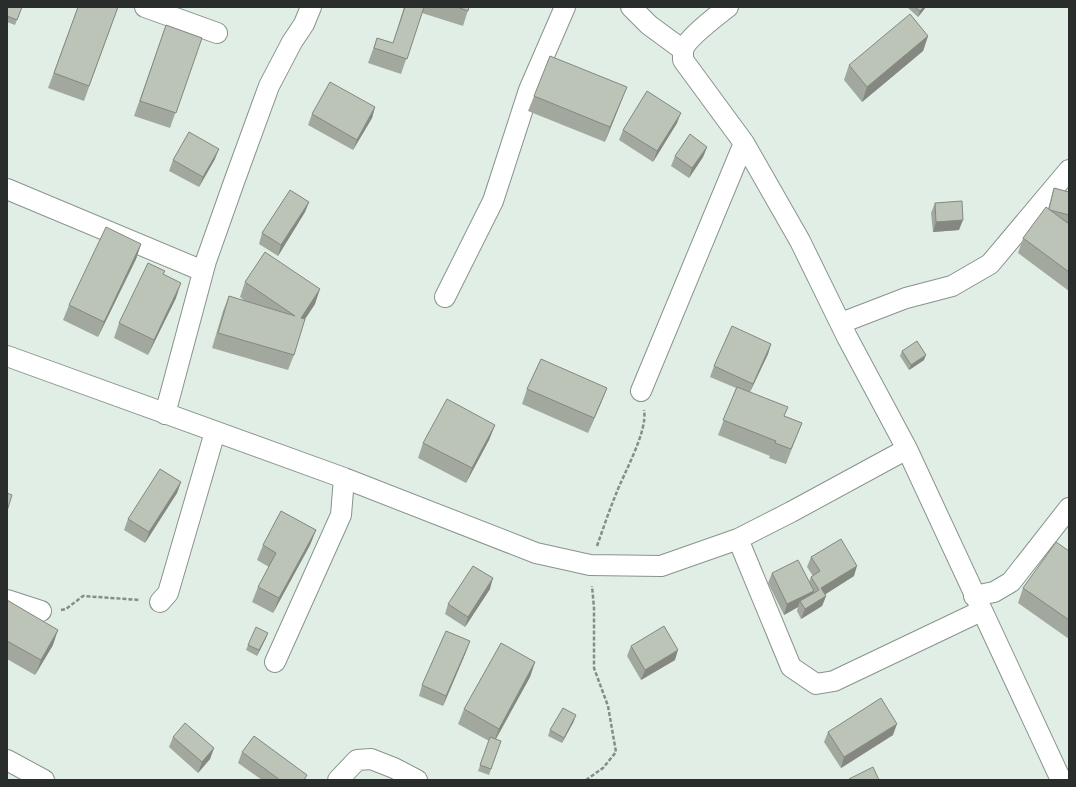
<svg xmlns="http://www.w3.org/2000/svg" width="1076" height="787" font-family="Inter,sans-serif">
  <rect width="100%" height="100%" fill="#e1eee6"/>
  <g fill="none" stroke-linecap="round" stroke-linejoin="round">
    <g stroke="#88938c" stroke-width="22">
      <path id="street" d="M145,7L217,33
        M631,7L649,25L683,50
        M728,7C719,14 685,40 683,51C683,54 683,58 683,60L744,143L800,241L847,337L907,449L1061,780
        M7,189L203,271
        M445,297L493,201L529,90L565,7
        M841,323L906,298L952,286L990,264L1069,170
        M7,356L344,478L536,553L590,565L661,566L738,539L791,512L907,449
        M641,391L744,143
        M165,414L206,261L234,182L269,86L292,42L304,24L311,7
        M738,539L791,667L816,684L834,681L981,611
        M974,596L994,592L1011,582L1069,508
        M7,600L41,611
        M160,602L168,593L215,432
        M275,662L341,515L344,478
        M7,760L44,780
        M338,780L357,760L371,759L394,768L417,780"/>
    </g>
    <path stroke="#848d88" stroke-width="2.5" stroke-dasharray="4 2" stroke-linecap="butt" d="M597,546C603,529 609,511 616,494C624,473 648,431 644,410
      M61,610L66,609L83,596L140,600
      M586,780L603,768L616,752L608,706L594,668V608L592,586"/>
    <use href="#street" stroke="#fff" stroke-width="20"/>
  </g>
  <path fill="#a2a89d" d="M7,7H22L15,25L7,22Z
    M78,7H118L84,101L48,88Z
    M404,7H469L463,26L422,13L401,74L368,63L377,38L393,43Z
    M907,7H926L918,17Z
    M166,25L202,38L170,128L134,116Z
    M928,36L923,51L862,102L844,80L849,65Z
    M534,96L621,102L605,142L528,111Z
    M375,107L372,118L353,150L308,125L312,114Z
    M677,123L653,162L619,140L623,130Z
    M707,147L703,157L689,178L671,166L675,156Z
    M215,159L199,187L169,171L173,160Z
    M1054,188L1069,192V291L1018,253L1023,238L1048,209Z
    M309,202L305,212L278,256L259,244L262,233Z
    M935,203L959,230L933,232L931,213Z
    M141,244L136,259L98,337L63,320L69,305Z
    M165,271L163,274L176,298L148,355L114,338L119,323Z
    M245,282L315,304L304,320L294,355L288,370L212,348L223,311L229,296L245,301L240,297Z
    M771,344L768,354L750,392L785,416L802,423L786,464L769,458L770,456L718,435L736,388L710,377L714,366Z
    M902,351L924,360L909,370L900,356Z
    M607,388L601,403L588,433L522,404L527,389Z
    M495,425L489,440L466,483L418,458L423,443Z
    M181,482L177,493L145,543L124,530L128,519Z
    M316,530L310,545L273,613L252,602L258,587L269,567L257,560L263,545Z
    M1069,551V639L1018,603L1023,588Z
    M811,557L854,576L825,594L826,596L822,606L801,619L797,611L798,607L784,615L768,583L772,573L809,582L811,577L813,576L807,567Z
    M490,589L465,627L445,614L448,604Z
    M7,600L53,645L35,675L7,659Z
    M266,638L257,656L246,650L248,645Z
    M631,646L675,660L641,680L627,656Z
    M466,652L443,706L419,696L422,685Z
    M535,662L530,677L496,739L501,741L489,775L478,771L489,741L458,724L464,709Z
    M574,721L562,743L548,736L550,730Z
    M828,732L893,735L841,768L824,742Z
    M173,737L214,748L210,759L198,773L169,747Z
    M242,752L305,780H262L238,763Z"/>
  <path fill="#848880" d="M924,7H926L918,17L920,11Z
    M928,36L923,51L862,102L867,87Z
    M627,87L605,142L610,127Z
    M375,107L372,118L353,150L357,140Z
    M681,113L677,123L653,162L657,151Z
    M707,147L703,157L689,178L692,168Z
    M219,149L215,159L199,187L203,177Z
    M309,202L305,212L278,256L281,245Z
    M963,220L959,230L933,232L936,222Z
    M141,244L136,259L98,337L104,322Z
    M181,283L176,298L148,355L154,340Z
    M320,289L315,304L296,333L301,318Z
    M771,344L768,354L749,394L753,384Z
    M926,355L924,360L909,370L911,365Z
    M607,388L601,403L588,433L594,418Z
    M495,425L489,440L466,483L472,468Z
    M181,482L177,493L145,543L149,532Z
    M316,530L310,545L273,613L279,598Z
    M857,566L854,576L818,599L821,588Z
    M493,578L490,589L465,627L468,617Z
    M814,591L810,601H800L798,607L784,615L787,604Z
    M826,596L822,606L801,619L805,609Z
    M58,630L53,645L35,675L41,660Z
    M268,633L266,638L257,656L259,650Z
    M470,641L466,652L443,706L446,696Z
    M678,650L675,660L641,680L645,670Z
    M535,662L530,677L493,744L499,729Z
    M576,715L574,721L562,743L564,738Z
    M897,724L893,735L841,768L844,757Z
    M214,748L210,759L198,773L202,762Z"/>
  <path fill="#bcc3b7" stroke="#848880" d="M7,7H22L17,20L7,16Z
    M78,7H118L89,86L54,73Z
    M405,7H424L407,59L374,48L377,38L393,43Z
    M457,7H469L468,11Z
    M915,7H924L920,11Z
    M910,14L928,36L867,87L849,65Z
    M166,25L202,38L176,113L140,101Z
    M550,56L627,87L610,127L534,96Z
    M330,82L375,107L357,140L312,114Z
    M647,91L681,113L657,151L623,130Z
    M189,132L219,149L203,177L173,160Z
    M690,134L707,147L692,168L675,156Z
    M1054,188L1069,192V215L1050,210L1049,209Z
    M290,190L309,202L281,245L262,233Z
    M962,201L963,220L936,222L935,203Z
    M1046,207L1069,224V272L1023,238Z
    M106,227L141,244L104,322L69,305Z
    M265,252L320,289L301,318L305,319L294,355L218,333L229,296L295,316L245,282Z
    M148,263L165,271L163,274L181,283L154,340L119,323Z
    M732,326L771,344L753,384L714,366Z
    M917,341L926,355L911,365L902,351Z
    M541,359L607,388L594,418L527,389Z
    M737,387L788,407L784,416L802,423L791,449L775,443L776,441L723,420Z
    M447,399L495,425L472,468L423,443Z
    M160,469L181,482L149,532L128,519Z
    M7,493L12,495L7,511Z
    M281,511L316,530L279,598L258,587L276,553L263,545Z
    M841,539L857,566L821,588L826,596L805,609L800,601L819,590L811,577L820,571L811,557Z
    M1056,542L1069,551V620L1023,588Z
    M798,560L814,591L787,604L772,573Z
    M473,566L493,578L468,617L448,604Z
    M7,600L58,630L41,660L7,641Z
    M664,626L678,650L645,670L631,646Z
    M256,627L268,633L259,650L248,645Z
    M446,631L470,641L446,696L422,685Z
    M501,643L535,662L499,729L464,709Z
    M881,698L897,724L844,757L828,732Z
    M563,708L576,715L564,738L550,730Z
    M185,723L214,748L202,762L173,737Z
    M254,736L307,775L304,780H280L242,752Z
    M490,737L501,741L491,769L480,765Z
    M873,767L879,780H849V779Z"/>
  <rect width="1076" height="787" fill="none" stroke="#292d2b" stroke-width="16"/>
</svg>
